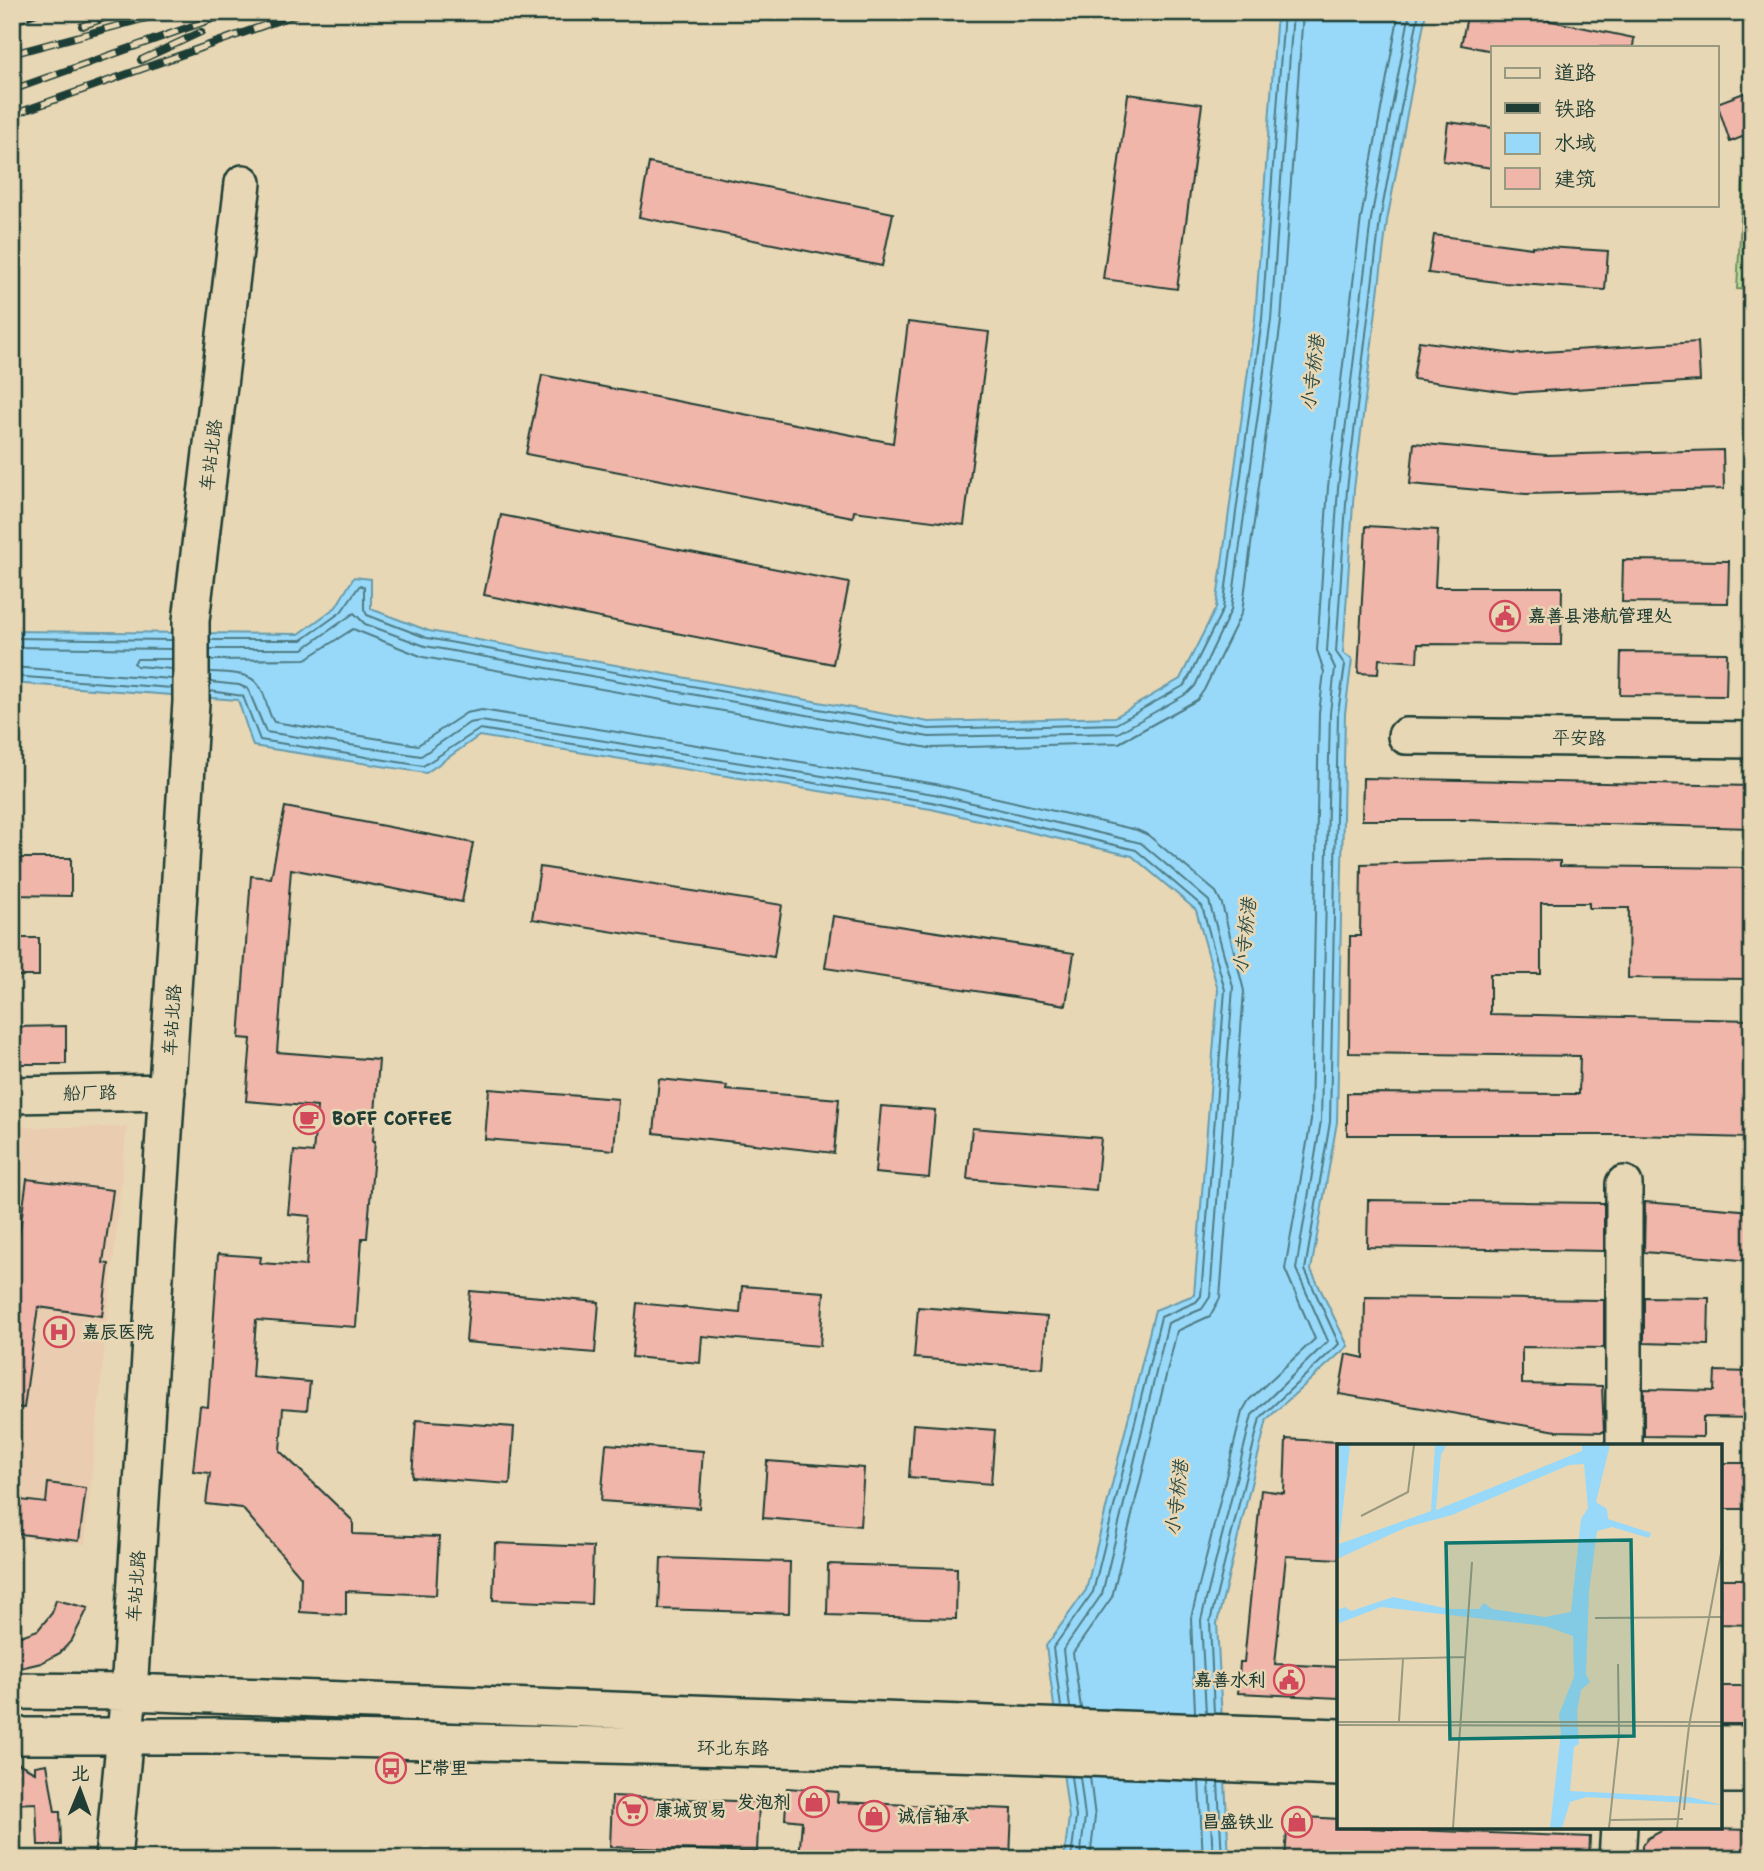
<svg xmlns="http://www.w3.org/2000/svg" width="1764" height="1871" font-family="'Shantell Sans','LXGW WenKai TC',sans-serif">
  <rect width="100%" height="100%" fill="#e8d7b4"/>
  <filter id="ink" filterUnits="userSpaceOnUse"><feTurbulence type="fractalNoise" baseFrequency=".0143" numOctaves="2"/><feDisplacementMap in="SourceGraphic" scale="14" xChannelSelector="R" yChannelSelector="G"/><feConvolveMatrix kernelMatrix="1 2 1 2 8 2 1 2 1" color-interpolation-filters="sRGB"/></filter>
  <g filter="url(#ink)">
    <path fill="#eacdb1" d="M12,1127H127L85,1544L12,1536Z"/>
    <path fill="#bddd96" stroke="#6e8d65" stroke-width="2" d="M1743,183L1752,184V290L1737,289Z"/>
    <path fill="#98d9fa" stroke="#689bab" stroke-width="2" d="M1277,12H1426L1387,221L1354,489L1343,653L1352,659L1345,713L1337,1122L1311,1270L1348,1346L1267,1419L1217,1623L1229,1859H1064L1069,1817L1046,1646L1086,1590L1155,1310L1194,1295L1218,990L1196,910L1132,856L931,809L479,736L426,773L253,746L238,700L12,683V631L299,634L336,607L354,577L371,579V609L429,631L929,722L1115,717L1180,679L1216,608L1255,319Z"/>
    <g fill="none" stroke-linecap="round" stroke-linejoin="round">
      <path stroke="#4f7b83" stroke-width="2" d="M12,638L172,640
        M210,640H302L341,612L360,585L364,587V609L367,615L427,638L929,729L1116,724L1185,685L1223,609L1262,319L1284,12
        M12,647L172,649
        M210,649H303L354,613L365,624L425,646L929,737L1118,733L1188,693L1195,686L1231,610L1271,320L1293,12
        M172,659H137L134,663L137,666L172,669
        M210,660L306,659L353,629L423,657L929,748L1119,743L1197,700L1204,690L1242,612L1281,321L1303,12
        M12,667L172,679
        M210,672C232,673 256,671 264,695C267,705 269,715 274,722L418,745L466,713L482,710L936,784L1137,830L1148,835L1216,892L1222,904L1244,991L1220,1298L1210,1316L1177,1331L1112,1597L1073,1653L1081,1708
        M12,676L172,688
        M210,682L239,685L248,689L266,732L421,756L469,723L481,721L934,794L1141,843L1209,901L1233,987L1210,1297L1202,1309L1168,1323L1102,1594L1063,1650L1070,1708
        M210,691L243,696L260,740L423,766L480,729L932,802L1136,850L1202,906L1225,990L1201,1296L1196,1302L1161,1317L1093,1592L1053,1648L1061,1707
        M1195,1712L1191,1618L1242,1412L1249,1400L1315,1339L1285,1269L1311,1120L1319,713L1324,672L1317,650L1328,487L1361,218L1399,12
        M1206,1713L1201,1620L1252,1415L1328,1341L1296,1269L1321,1121L1330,713L1335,668L1327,651L1338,488L1371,219L1410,12
        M1214,1713L1210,1622L1260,1418L1339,1344L1305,1270L1330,1122L1338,713L1345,665L1336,652L1347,489L1380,220L1419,12
        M1071,1776L1076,1817L1071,1859
        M1080,1777L1085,1817L1080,1859
        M1199,1782L1203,1859
        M1209,1782L1213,1859
        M1218,1782L1222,1859
        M1090,1859L1095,1817L1090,1777"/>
    </g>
    <path fill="#f0b6a9" stroke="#1f3d34" stroke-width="2" d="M1468,12H1507L1634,38L1633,47H1493V51L1461,45Z
      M1752,90V133L1730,142L1717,103Z
      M1128,94L1202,104L1177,289L1103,279Z
      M1448,122L1493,128V168L1443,161Z
      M649,163L893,213L882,266L639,217Z
      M1434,235L1532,248V246L1608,251L1605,290L1504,283L1428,273Z
      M908,322L989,332L964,525L854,511L853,517L526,454L542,375L893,443Z
      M1419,341L1514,354L1698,342L1700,381L1514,393L1413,379Z
      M1414,443L1546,455L1723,450L1724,489L1526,494L1410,484Z
      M501,515L849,583L833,664L484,595Z
      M1366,526L1438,530L1435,587H1562L1561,645L1418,644L1417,662L1379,659L1378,674L1358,673Z
      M1623,560L1729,561L1728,603L1622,602Z
      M1621,652L1727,653L1726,696L1620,695Z
      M1363,778L1752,786V828L1464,820H1362Z
      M285,807L473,843L462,902L291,869L277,1052L379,1060L373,1141H375L367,1238H362L356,1327L256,1320L252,1377L310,1382L307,1410L283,1408L280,1451L353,1521V1534L439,1537L436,1595L346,1591V1615L300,1612L301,1577L242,1508L206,1504L210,1473L193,1471L200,1406L208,1407L218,1254L261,1257L260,1263L306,1266L310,1216L288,1214L294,1151L313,1153L317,1107L246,1101L251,1039L239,1038L251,876L271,878Z
      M12,858H71V896L12,895Z
      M1510,860L1560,861V866L1752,868V979L1628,978L1629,908H1589V903H1541V974H1490V1014L1752,1020V1138L1631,1135H1347V1093L1579,1094L1580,1056L1349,1053L1350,936H1360L1361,864Z
      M540,867L782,905L774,957L532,919Z
      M833,916L1074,953L1066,1005L825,968Z
      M12,938H39V976H12Z
      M66,1026V1064H12V1027Z
      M659,1079L727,1086L726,1090L839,1099L834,1153L654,1133Z
      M489,1089L618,1099L614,1150L485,1139Z
      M881,1106L935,1110L929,1178L875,1173Z
      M972,1128L1101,1138L1096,1190L967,1179Z
      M27,1179L113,1190L103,1263L109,1264L102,1316L38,1307L24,1408L12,1407V1251H16L20,1229Z
      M1368,1200L1604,1203V1251L1367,1247Z
      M1645,1202L1752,1211V1261L1644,1252Z
      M742,1286L824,1292L820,1346L702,1336L700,1363L632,1357L637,1303L740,1313Z
      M470,1291L599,1302L595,1353L466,1342Z
      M1365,1297L1604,1300V1348L1522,1347V1384L1602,1386L1604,1432L1557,1431L1339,1394L1346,1354L1364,1358Z
      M1644,1297L1709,1298L1708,1345L1644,1343Z
      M918,1307L1047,1317L1043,1368L914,1358Z
      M1715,1371L1752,1372V1418L1703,1417V1437L1644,1436V1389L1714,1391Z
      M416,1420L514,1427L510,1484L412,1477Z
      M913,1424L995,1430L991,1484L909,1477Z
      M1286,1439L1339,1442V1559L1286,1556L1275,1664L1339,1667V1698L1238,1693L1240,1662H1244L1261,1490L1284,1493Z
      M606,1444L703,1451L699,1508L601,1501Z
      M767,1461L864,1468L860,1526L763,1518Z
      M1722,1463H1752V1509H1721Z
      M48,1483L86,1488L79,1541L12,1533V1499L46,1503Z
      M495,1543L593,1547L591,1604L493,1600Z
      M661,1558L790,1562L789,1613L659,1609Z
      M828,1564L957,1568L956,1619L827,1615Z
      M1720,1579H1752V1625L1720,1624Z
      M56,1600L88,1608L72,1640L60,1653L41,1663L12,1670V1639L38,1630L52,1613Z
      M1720,1686H1752V1724H1720Z
      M12,1760L35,1772V1766L47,1764L55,1812H60L61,1845H38L36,1803L12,1804Z
      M787,1788L838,1792L837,1802L1012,1809L1010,1859H799L802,1821L785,1819Z
      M612,1796L759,1802L757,1852L610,1847Z
      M1288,1816L1339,1819V1827L1590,1837L1589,1859H1285Z
      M1667,1828L1752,1830V1859H1642V1845L1648,1838Z"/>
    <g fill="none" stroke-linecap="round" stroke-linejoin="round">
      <g stroke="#1f3d34" stroke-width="40">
        <path id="minor" d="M1406,736L1752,740
          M12,1095L167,1092
          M1624,1446V1184
          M12,1691L129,1692L1339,1737
          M12,1736H218L992,1754L1339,1768
          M1720,1744H1752
          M1720,1775H1752
          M113,1859L129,1692L191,702V621L243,183
          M1617,1859L1619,1827"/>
      </g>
      <use href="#minor" stroke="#e8d7b4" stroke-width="35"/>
      <g stroke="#1f3d34" stroke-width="8">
        <path id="rail" d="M12,22L39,12
          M82,26L121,12
          M12,54L169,12
          M141,60L201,32
          M12,90L232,12
          M12,115L302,12"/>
      </g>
      <use href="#rail" stroke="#e8d7b4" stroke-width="5" stroke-dasharray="16" stroke-linecap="butt"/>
    </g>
  </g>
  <defs>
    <g id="civic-ring" transform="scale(1.575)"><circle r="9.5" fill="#e8d7b4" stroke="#d1495b" stroke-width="1.5"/><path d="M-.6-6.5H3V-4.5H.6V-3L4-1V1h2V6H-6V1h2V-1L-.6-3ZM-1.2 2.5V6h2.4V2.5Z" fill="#d1495b"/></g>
    <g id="cafe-ring" transform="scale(1.575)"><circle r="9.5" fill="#e8d7b4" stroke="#d1495b" stroke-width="1.5"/><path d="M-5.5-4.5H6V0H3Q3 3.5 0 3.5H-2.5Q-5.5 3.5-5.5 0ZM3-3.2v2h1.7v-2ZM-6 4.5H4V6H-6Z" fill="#d1495b"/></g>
    <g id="hospital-ring" transform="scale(1.575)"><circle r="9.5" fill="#e8d7b4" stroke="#d1495b" stroke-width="1.5"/><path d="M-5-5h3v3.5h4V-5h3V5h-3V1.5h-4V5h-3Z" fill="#d1495b"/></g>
    <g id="bus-ring" transform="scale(1.575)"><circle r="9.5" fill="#e8d7b4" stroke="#d1495b" stroke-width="1.5"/><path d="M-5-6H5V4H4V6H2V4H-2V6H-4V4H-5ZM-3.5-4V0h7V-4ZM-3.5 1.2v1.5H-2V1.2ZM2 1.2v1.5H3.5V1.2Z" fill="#d1495b"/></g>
    <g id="shop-ring" transform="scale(1.575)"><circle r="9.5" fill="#e8d7b4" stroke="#d1495b" stroke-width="1.5"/><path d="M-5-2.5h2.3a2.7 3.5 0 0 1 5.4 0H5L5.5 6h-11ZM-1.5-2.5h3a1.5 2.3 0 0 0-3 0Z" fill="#d1495b"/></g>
    <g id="supermarket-ring" transform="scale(1.575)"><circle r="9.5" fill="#e8d7b4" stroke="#d1495b" stroke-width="1.5"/><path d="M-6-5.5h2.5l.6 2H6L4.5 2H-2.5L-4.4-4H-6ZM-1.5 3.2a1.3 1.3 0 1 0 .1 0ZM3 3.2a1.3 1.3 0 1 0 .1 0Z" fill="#d1495b"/></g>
  </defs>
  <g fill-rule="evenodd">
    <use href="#civic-ring" x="1505" y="616"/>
    <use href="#cafe-ring" x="309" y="1119"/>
    <use href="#hospital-ring" x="59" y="1332"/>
    <use href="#civic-ring" x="1289" y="1680"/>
    <use href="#bus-ring" x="391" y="1768"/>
    <use href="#shop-ring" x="814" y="1802"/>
    <use href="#supermarket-ring" x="632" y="1810"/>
    <use href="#shop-ring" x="874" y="1816"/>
    <use href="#shop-ring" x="1297" y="1822"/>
  </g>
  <g text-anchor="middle" stroke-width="5" stroke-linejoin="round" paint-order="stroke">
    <g font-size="18" fill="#1f3d34" stroke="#e8d7b4">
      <text transform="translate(211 455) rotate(-83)" y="6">车站北路</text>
      <text transform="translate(1579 738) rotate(1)" y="6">平安路</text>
      <text transform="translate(172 1020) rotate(-86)" y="6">车站北路</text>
      <text transform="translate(90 1093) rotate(-1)" y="6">船厂路</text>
      <text transform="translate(136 1586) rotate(-86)" y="6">车站北路</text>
      <text transform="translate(733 1748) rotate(1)" y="6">环北东路</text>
    </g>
    <g font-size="18" font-weight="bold" fill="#1f3d34" stroke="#e8d7b4" text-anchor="start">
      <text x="1528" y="622">嘉善县港航管理处</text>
      <text x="332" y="1125">BOFF COFFEE</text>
      <text x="82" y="1338">嘉辰医院</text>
      <text x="1266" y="1686" text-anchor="end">嘉善水利</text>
      <text x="414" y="1774">上带里</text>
      <text x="791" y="1808" text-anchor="end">发泡剂</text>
      <text x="655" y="1816">康城贸易</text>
      <text x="897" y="1822">诚信轴承</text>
      <text x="1274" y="1828" text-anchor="end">昌盛铁业</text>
    </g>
    <g font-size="19" font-style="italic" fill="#2b4d48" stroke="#e8d7b4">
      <text transform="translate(1312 373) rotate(-83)" y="7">小寺桥港</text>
      <text transform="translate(1244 936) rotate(-83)" y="7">小寺桥港</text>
      <text transform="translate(1176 1498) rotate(-83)" y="7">小寺桥港</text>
    </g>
  </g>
  <g transform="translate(1337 1444)">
    <rect width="385" height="385" fill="#e8d7b4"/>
    <path d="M2,1H13L2,100L94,67L98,1L109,2L104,11L99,66L245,7V1H273L259,58L270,65L271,75L314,89L312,94L275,83L260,87L252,148L249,230L253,238L244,246L240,267L242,300L237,303L233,347L353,353L385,361L250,353L233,358L225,384H213L224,288L222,270L237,233L236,192L208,182L44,163L0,180V166L8,163L14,167L56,153L112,165H142L147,159L155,165L208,173L234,168L244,75L251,64L247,20L232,21L115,71L70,83L0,115Z" fill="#98d9fa"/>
    <path fill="none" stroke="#989981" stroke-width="2" d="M24,72L71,48L77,1M258,174L385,173M0,216L129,213M62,277L66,215M0,278H385M0,281L385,282M347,366L351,326M273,376L346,375M116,384L135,118M272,384L282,291L281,220M340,384L352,282L385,104"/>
    <path fill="#0f766e" fill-opacity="0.15" stroke="#0f766e" stroke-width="3.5" d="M294,96L297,292L113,295L109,99Z"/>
    <rect width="385" height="385" fill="none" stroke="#1f3d34" stroke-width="3.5"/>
  </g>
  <rect width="1764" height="1871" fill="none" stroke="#e8d7b4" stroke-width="42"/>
  <rect x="21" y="21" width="1722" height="1829" fill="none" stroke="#1f3d34" stroke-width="2.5" filter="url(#ink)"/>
  <rect x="1491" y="46" width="228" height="161" fill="#e8d7b4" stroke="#989981" stroke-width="2"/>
  <rect x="1505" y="68" width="35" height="10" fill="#e8d7b4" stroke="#989981" stroke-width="2"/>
  <text x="1554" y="80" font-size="21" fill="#1f3d34">道路</text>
  <rect x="1505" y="103" width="35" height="10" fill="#1f3d34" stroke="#989981" stroke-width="2"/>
  <text x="1554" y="116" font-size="21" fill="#1f3d34">铁路</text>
  <rect x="1505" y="133" width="35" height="21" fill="#98d9fa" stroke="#989981" stroke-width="2"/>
  <text x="1554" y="150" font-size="21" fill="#1f3d34">水域</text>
  <rect x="1505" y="168" width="35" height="21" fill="#f0b6a9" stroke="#989981" stroke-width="2"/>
  <text x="1554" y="186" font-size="21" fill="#1f3d34">建筑</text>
  <g transform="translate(80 1790) rotate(1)" stroke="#e8d7b4" stroke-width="5" paint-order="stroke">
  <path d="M0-5L12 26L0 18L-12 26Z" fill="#1f3d34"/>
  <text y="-10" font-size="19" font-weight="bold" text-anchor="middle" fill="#1f3d34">北</text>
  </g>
</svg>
